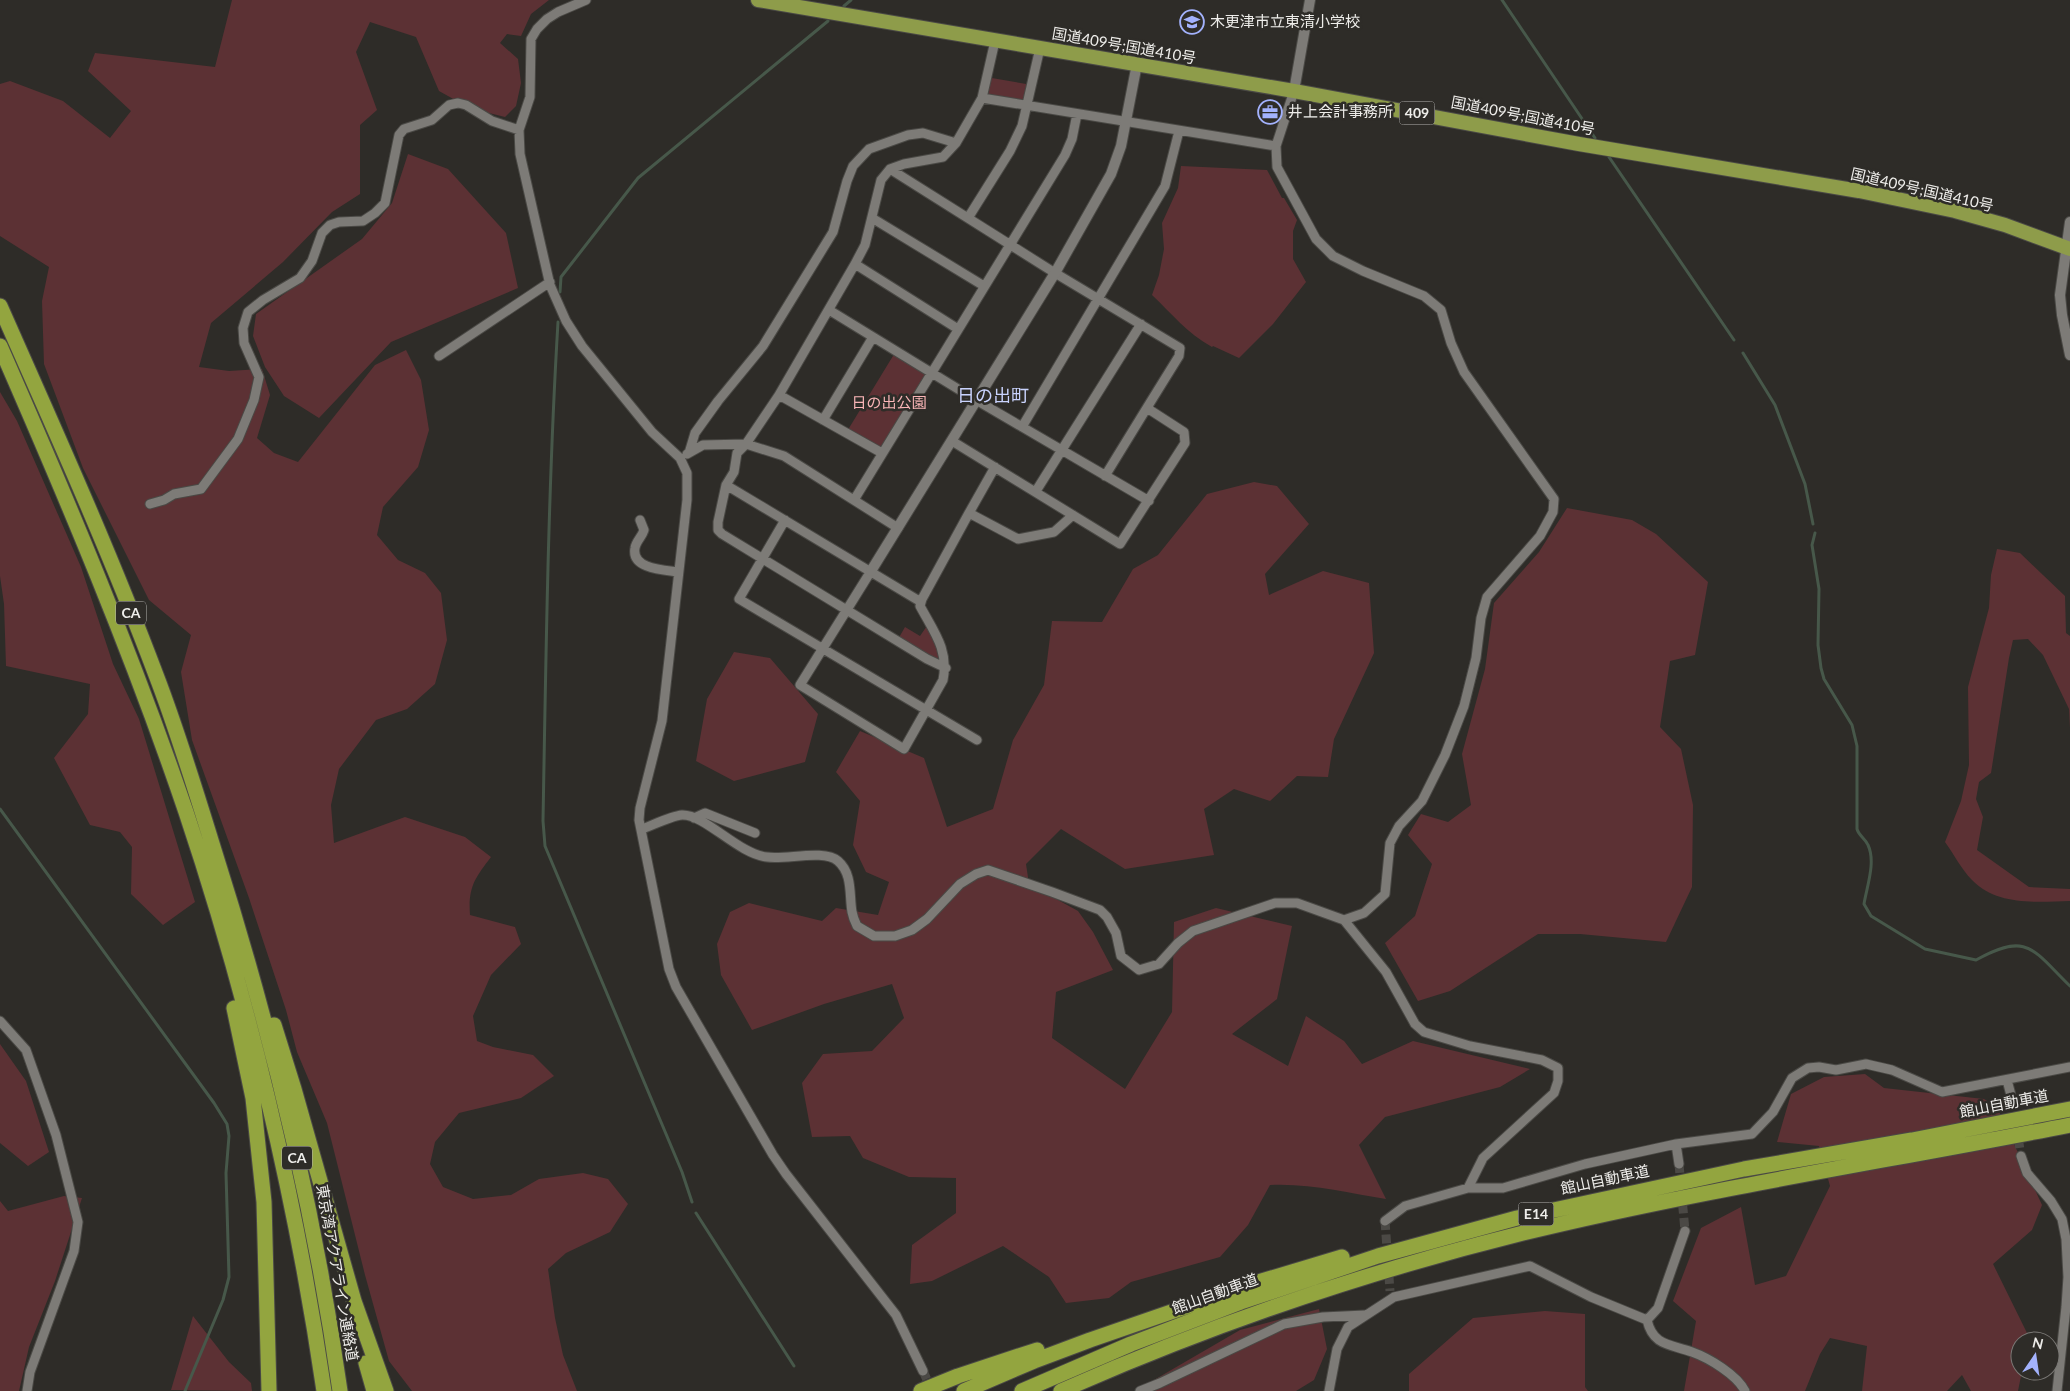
<svg xmlns="http://www.w3.org/2000/svg" width="2070" height="1391" font-family="Lato,'Noto Sans JP',sans-serif">
  <rect width="100%" height="100%" fill="#2e2c28"/>
  <path fill="#5c3134" d="M232,0H549L531,14L521,36L507,34L500,43L518,59L521,83L516,106L505,117L489,113L484,116L439,91L416,37L370,22L356,52L377,110L360,125V194L332,212L283,262L211,323L199,367L229,371L262,369L270,395L257,438L274,453L298,462L375,365L406,350L421,380L429,430L418,467L383,507L377,535L398,560L425,573L441,593L447,640L435,684L407,709L376,720L339,769L331,805L334,843L405,817L465,837L491,857C475,878 468,887 470,915L515,927L521,944L491,975L473,1016L477,1041L493,1047L533,1055L554,1076L521,1098L459,1113L435,1142L430,1164L443,1187L473,1199L511,1195L539,1179L583,1173L608,1179L628,1204L610,1232L566,1253L548,1269L555,1318L563,1355L577,1391H412L389,1361L365,1275L327,1123L297,1052L286,1010L249,898L192,740L181,672L191,635L149,600L83,468L44,364L42,301L49,267L0,236V84L10,81L63,101L110,138L131,111L88,71L95,53L215,67Z
    M986,77L1032,85L1028,106L982,98Z
    M408,154L448,169L506,233L518,288L391,342L319,418L284,396L265,367L253,336L256,314L362,239L392,203Z
    M1181,166L1267,170L1282,198H1284L1297,220L1293,231V259L1306,282L1273,324L1239,358L1213,346L1212,347C1187,333 1172,314 1152,295L1159,275L1164,249L1162,223L1178,188Z
    M896,351L931,373L882,453L846,433Z
    M0,392L17,421L81,567L113,664L139,719L195,902L163,925L131,894L132,847L120,832L90,825L54,758L88,714L90,684L6,666L4,604L0,576Z
    M1254,482L1277,486L1309,524L1265,574L1269,595L1323,571L1369,583L1374,653L1334,739L1328,777L1297,776L1270,801L1234,789L1204,809L1214,855L1125,869L1061,829L1026,864L1029,884L1078,911L1093,932L1113,970L1056,992L1052,1038L1125,1089L1172,1012L1174,922L1216,908L1292,926L1277,999L1232,1034L1288,1066L1306,1016L1344,1041L1362,1064L1413,1041L1530,1069L1500,1087L1385,1117L1359,1145L1386,1199C1347,1193 1310,1183 1270,1185L1248,1225L1220,1257L1131,1282L1109,1298L1066,1303L1049,1277L1003,1246L932,1281L910,1284L912,1245L956,1213V1178L909,1177L863,1158L850,1136L812,1137L802,1083L823,1054L872,1051L904,1018L892,984L824,1004L752,1030L721,975L717,944L730,912L749,903L822,921L836,908L878,915L889,882L866,872L853,845L860,801L836,772L860,731L924,758L947,827L993,809L1013,740L1044,685L1052,621L1102,622L1133,569L1158,555L1207,494Z
    M1567,508L1632,520L1656,534L1708,582L1695,655L1670,661L1660,727L1681,749L1693,805L1692,887L1666,942L1580,934H1538L1450,991L1418,1001L1385,943L1415,916L1432,864L1408,835L1421,814L1448,822L1471,805L1462,754L1485,669L1494,603L1539,552Z
    M1997,549L2020,553L2065,596L2066,633L2070,636V728L2069,709L2043,655L2028,639L2013,640L2009,658L1991,773L1979,782L1976,799L1983,817L1977,850L2029,887L2070,889V901C2037,902 1997,906 1972,880C1961,869 1954,854 1945,842L1961,801L1969,765L1968,687L1989,608L1991,575Z
    M929,623L946,668L897,641L905,627L920,636Z
    M734,652L770,658L818,714L805,762L734,781L696,761L707,699Z
    M0,1044L26,1081L49,1152L28,1166L0,1143Z
    M1865,1074L1884,1088L1984,1099L1997,1107L2042,1205L2032,1230L1993,1264L2029,1337L2028,1341H2020V1371H2022L2018,1391H1971L1962,1375L1947,1391H1862L1867,1346L1830,1338L1820,1354L1805,1391H1684L1696,1321L1673,1301L1701,1228L1741,1207L1755,1285L1786,1276L1830,1186L1819,1146L1777,1142L1791,1094L1824,1077Z
    M64,1196L82,1198L55,1281L29,1347L19,1391H0V1201L8,1211Z
    M1319,1309L1327,1349L1314,1380L1296,1391H1135L1240,1330Z
    M1545,1311L1585,1314V1387L1588,1391H1409V1374L1473,1318Z
    M193,1316L229,1362L251,1383L252,1391L171,1390Z"/>
  <g fill="none" stroke-linecap="round" stroke-linejoin="round">
    <path stroke="#47584a" stroke-width="3" d="M1502,0L1595,138
      M844,6L851,0
      M1609,157L1734,340
      M560,292L561,277L638,178L828,21
      M558,322C548,488 546,655 543,821L545,846L682,1172L692,1202
      M1743,353L1775,405L1805,484L1813,524
      M1815,533L1812,545L1819,589L1818,645L1821,668L1824,679L1852,725L1857,746V829C1859,836 1865,838 1868,845C1876,862 1867,886 1864,904L1871,916L1925,949L1976,960C2028,931 2033,950 2070,986
      M0,809L214,1103L227,1124L229,1136L226,1173L229,1277L223,1300L185,1391
      M696,1213L794,1366"/>
    <path stroke="#4b4945" stroke-width="9" stroke-dasharray="9 4.5" stroke-linecap="butt" d="M2012,1099L2021,1156
      M1679,1164L1685,1231
      M1385,1221L1390,1291
      M923,1371L932,1391"/>
    <g stroke="#4a4945" stroke-width="11">
      <path id="minor" d="M586,0L558,12L547,19L537,29L531,39L530,97L519,130L520,154L550,285L566,321L582,346L652,432L680,458L687,473V500L662,721L640,808L639,820L669,969L676,987L773,1155L786,1174L896,1315L923,1371
        M1294,91L1276,146L1277,167L1316,239L1333,256L1363,271L1424,296L1441,310L1451,343L1464,372L1554,499L1553,512L1540,536L1487,597L1481,618L1476,658L1464,706L1445,755L1422,801L1399,826L1390,843L1385,894L1364,913L1344,920
        M982,98L1276,146
        M890,169L1055,273L1180,348L1179,356L1148,406L1150,410L1184,432L1185,443L1120,544L952,441
        M872,218L984,286
        M968,218L1010,151L1022,126L1040,48
        M855,264L958,329
        M829,310L976,400L1149,501
        M439,356L550,282
        M779,395L882,453
        M823,420L873,337
        M1022,427L1165,186L1179,131
        M689,453L695,433L718,401L763,346L833,232L847,181L853,166L869,149L908,135L923,133L956,143
        M687,454L703,445L746,444L784,456L898,528
        M1105,476L1148,406
        M726,485L921,602
        M1036,491L1141,324
        M854,500L1065,155L1072,139L1077,114
        M150,504L164,500L174,494L201,489L238,439L254,400L259,377L244,343L243,328L248,312L263,300L300,278L312,261L322,233L330,225L339,222L363,221L375,213L385,203L399,135L404,129L432,120L449,105L458,103L466,105L492,121L519,130
        M969,513L995,467
        M640,520L644,530C642,537 636,541 635,548C631,569 664,570 678,572
        M785,520L739,599L977,740
        M871,571L800,685L904,749L943,680C949,650 934,632 920,606L922,599L969,513L1018,539L1054,532L1073,515
        M946,668L927,659L722,534L718,530V522L726,485L734,472L737,453L746,444L779,395L855,264L865,245L881,180L890,169L904,164L943,157L956,143L982,98L995,41
        M694,818L705,813L755,833
        M642,829C653,825 671,816 682,815C705,814 738,854 767,857C786,860 824,849 838,861C853,874 849,895 852,912C853,917 855,922 857,926L874,936H895L912,930L927,919L960,884L976,874L988,870L1052,892L1100,910L1107,917L1116,933L1121,956L1139,970L1159,964L1178,943L1193,931L1275,903H1297L1344,920L1386,972L1415,1024L1424,1032L1470,1046L1542,1060L1558,1068V1081L1554,1093L1483,1158L1468,1188
        M0,1021L26,1050L56,1135L78,1222L74,1251L30,1372L27,1391
        M2007,1080L2012,1099
        M1676,1144L1679,1164
        M2021,1156L2027,1173L2051,1201L2062,1219L2066,1239L2068,1277L2066,1307L2057,1391
        M1385,1221L1405,1206L1468,1188H1503L1585,1164L1676,1144L1752,1134L1773,1112L1792,1078L1808,1068L1819,1067L1836,1070L1866,1064L1892,1070L1942,1092L2070,1067
        M1647,1320C1653,1346 1670,1344 1692,1352C1709,1358 1737,1375 1745,1391
        M1647,1320L1658,1308L1685,1231
        M1140,1391L1160,1383L1284,1324L1323,1317L1365,1315
        M1329,1391L1337,1349L1348,1327L1394,1297L1530,1266L1591,1297L1647,1320"/>
    </g>
    <g stroke="#4a4945" stroke-width="12">
      <path id="tertiary" d="M1294,91L1310,0
        M2070,222L2060,295L2062,315L2070,355
        M871,571L1055,273L1111,174L1121,146L1137,64"/>
    </g>
    <g stroke="#4a4945" stroke-width="16">
      <path id="trunk" d="M758,0L1294,91L1579,144L1859,191L1955,211L2005,225L2070,249"/>
    </g>
    <g stroke="#4a4945" stroke-width="17">
      <path id="motorway" d="M0,306C54,428 109,550 156,675C178,732 196,792 214,850C270,1026 314,1207 340,1391
        M0,346C67,499 132,653 186,812C248,997 296,1198 324,1391
        M234,1008L253,1098L264,1202L269,1391
        M274,1025L294,1089L354,1301L386,1391
        M366,1363L374,1391
        M921,1391L958,1376L1037,1350
        M964,1391L1034,1361L1090,1340L1255,1283L1342,1257
        M1022,1391L1131,1344L1241,1302L1378,1256L1517,1218L1744,1169L1912,1140L2070,1109
        M1061,1391C1210,1325 1366,1272 1523,1233C1704,1189 1888,1161 2070,1125"/>
    </g>
    <use href="#minor" stroke="#7d7b77" stroke-width="9"/>
    <use href="#tertiary" stroke="#7d7b77" stroke-width="10"/>
    <use href="#trunk" stroke="#8e9c4a" stroke-width="14"/>
    <use href="#motorway" stroke="#93a53f" stroke-width="15"/>
  </g>
  <defs>
    <g id="school-ring" transform="scale(1.25)"><circle r="9.5" fill="#2e2c28" stroke="#a3b2fd" stroke-width="1.5"/><path d="M0-5L7-2L0 1L-7-2ZM-4 1L0 2.5L4 1V4Q0 6-4 4Z" fill="#a3b2fd"/></g>
    <g id="office-ring" transform="scale(1.25)"><circle r="9.5" fill="#2e2c28" stroke="#a3b2fd" stroke-width="1.5"/><path d="M-6-3h4V-5.5h4V-3h4V5H-6ZM-1-4.5V-3h2v-1.5ZM-6 0V1H6V0Z" fill="#a3b2fd"/></g>
  </defs>
  <g fill-rule="evenodd">
    <use href="#school-ring" x="1192" y="22"/>
    <use href="#office-ring" x="1270" y="112"/>
  </g>
  <g text-anchor="middle" stroke-width="5" stroke-linejoin="round" paint-order="stroke">
    <g fill="#2e2c28" stroke="#b4b3b0" stroke-width="1">
      <rect x="1399.5" y="101.5" width="35" height="23" rx="4"/>
      <rect x="116" y="601.5" width="30" height="23" rx="4"/>
      <rect x="282" y="1146.5" width="30" height="23" rx="4"/>
      <rect x="1518.5" y="1202.5" width="35" height="23" rx="4"/>
    </g>
    <g font-size="14" font-weight="bold" fill="#eeedea">
      <text x="1417" y="118">409</text>
      <text x="131" y="618">CA</text>
      <text x="297" y="1163">CA</text>
      <text x="1536" y="1219">E14</text>
    </g>
    <g font-size="15" fill="#eeedea" stroke="#2e2c28" text-anchor="start">
      <text x="1210" y="27">木更津市立東清小学校</text>
      <text x="1288" y="117">井上会計事務所</text>
    </g>
    <g font-size="15" fill="#eeedea" stroke="#2e2c28">
      <text transform="translate(1124 46) rotate(10)" y="5">国道409号;国道410号</text>
      <text transform="translate(1523 116) rotate(11)" y="5">国道409号;国道410号</text>
      <text transform="translate(1922 190) rotate(13)" y="5">国道409号;国道410号</text>
      <text transform="translate(2004 1104) rotate(-11)" y="5">館山自動車道</text>
      <text transform="translate(1605 1180) rotate(-12)" y="5">館山自動車道</text>
      <text transform="translate(337 1273) rotate(80)" y="5">東京湾アクアライン連絡道</text>
      <text transform="translate(1215 1294) rotate(-20)" y="5">館山自動車道</text>
    </g>
    <g font-size="15" fill="#f9b5b7" stroke="#2e2c28">
      <text x="889" y="408">日の出公園</text>
    </g>
    <g font-size="18" fill="#c9d3fd" stroke="#2e2c28">
      <text x="993" y="402">日の出町</text>
    </g>
  </g>
  <g transform="translate(2035 1356) rotate(13)"><circle r="24" fill="#2e2c28" stroke="#7b7976"/>
  <path d="M0-4L9 19L0 12L-9 19Z" fill="#a3b2fd"/>
  <text y="-8" font-size="14" font-weight="bold" text-anchor="middle" fill="#eeedea">N</text>
  </g>
</svg>
